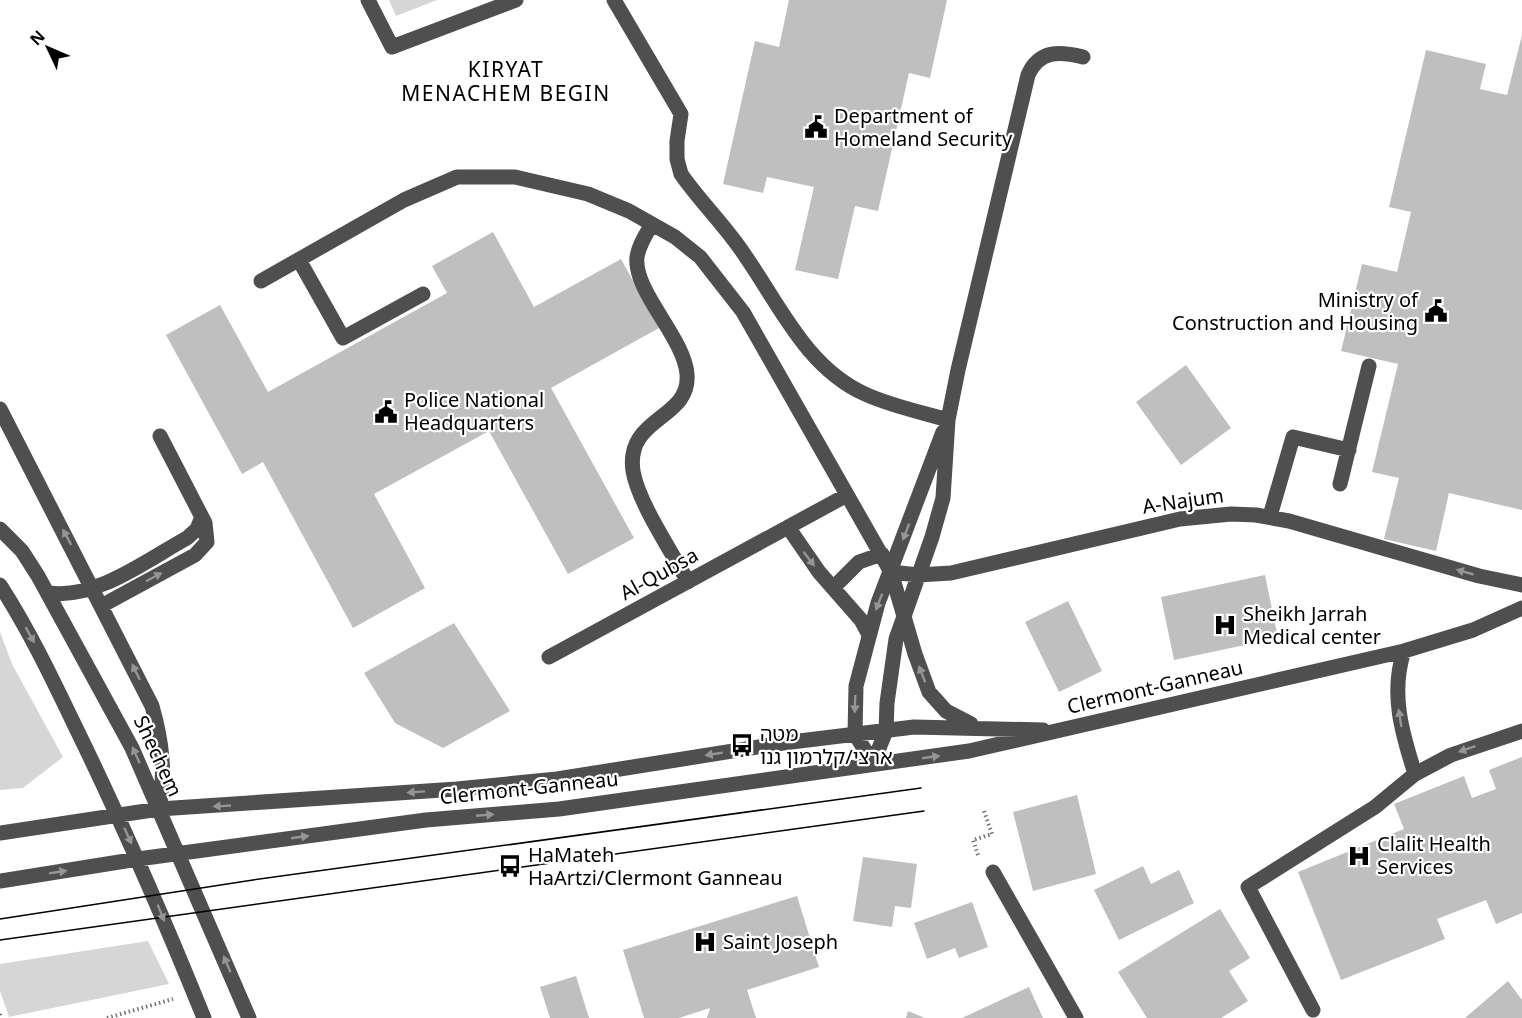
<svg xmlns="http://www.w3.org/2000/svg" width="1522" height="1018" font-family="'Noto Sans','Noto Sans Hebrew',sans-serif">
  <rect width="100%" height="100%" fill="#fff"/>
  <path fill="#d6d6d6" d="M389,0H437L396,16Z
    M0,632L12,664L63,757L23,788L0,790Z
    M148,941L169,984L9,1017L0,991V964Z"/>
  <path fill="#bfbfbf" d="M789,0H947L930,78L909,73L878,211L855,206L838,279L795,270L814,187L767,177L763,193L723,184L755,41L779,47Z
    M1522,35V510L1449,493L1436,551L1384,539L1399,478L1372,472L1398,364L1341,351L1362,264L1397,272L1411,212L1389,207L1426,50L1486,64L1480,89L1507,95Z
    M493,232L534,307L621,259L659,328L551,388L634,538L568,574L489,431L374,494L425,588L353,628L263,462L242,474L166,335L220,305L268,392L447,293L432,266Z
    M1186,365L1231,428L1181,465L1136,402Z
    M1265,575L1278,638L1174,660L1161,597Z
    M1068,601L1102,671L1059,692L1025,622Z
    M454,623L510,711L443,748L395,723L364,673Z
    M1522,757V913L1496,924L1486,900L1437,919L1445,939L1341,980L1298,872L1404,829L1394,804L1464,776L1472,798L1496,789L1489,770Z
    M1077,795L1096,874L1033,891L1013,812Z
    M863,857L917,864L911,908L895,906L892,927L853,921Z
    M1143,866L1151,884L1179,870L1194,903L1119,940L1094,890Z
    M797,896L819,967L747,990L756,1018H707L710,1008L679,1018H644L623,950Z
    M972,902L988,947L959,958L955,948L927,959L914,923Z
    M1220,909L1250,958L1229,971L1248,1001L1221,1018H1147L1118,972Z
    M576,976L589,1018H550L540,987Z
    M1508,981L1522,1000V1018H1465Z
    M1029,987L1043,1018H962Z
    M908,1011L925,1018H906Z"/>
  <g fill="none" stroke-linecap="round" stroke-linejoin="round">
    <path stroke="#717171" stroke-width="4" stroke-dasharray="1.5 3" stroke-linecap="butt" d="M978,855L973,840L992,834L984,811
      M0,1014L1,1018
      M107,1018L173,999"/>
    <path stroke="#4f4f4f" stroke-width="15" d="M368,0L392,47L516,0
      M614,0L681,114L677,141V159L681,174C701,203 727,227 746,257C780,306 807,368 865,394C891,406 921,412 948,420
      M652,224C646,234 639,245 637,257C633,291 684,337 687,374C691,420 625,416 633,471C638,502 672,552 688,582
      M299,260L343,338L423,294
      M261,281L404,200L457,177H515L588,194L629,211L675,237L700,257L743,312L891,572L915,654L929,692L946,711L971,724
      M0,409L152,706C162,741 166,773 159,809
      M1340,484L1369,366
      M1270,516L1293,437L1349,450
      M788,527L819,572L861,620L868,633
      M0,529L22,551L38,576L132,748L249,1018
      M891,572L918,575L951,573L1180,519L1231,514L1256,515L1289,521L1479,576L1522,585
      M0,585C29,630 52,678 75,726C122,822 164,919 204,1018
      M833,588L859,562L882,554
      M49,593C95,600 147,560 187,538L197,529L202,517
      M103,605L195,555L207,542L205,523L160,436
      M1404,651C1390,693 1402,733 1415,774
      M549,657L847,495
      M873,763L886,731L887,703L896,639L932,537L943,498L948,420L958,370L1028,75C1039,50 1059,51 1083,57
      M873,763L855,734L856,686L878,603L943,432
      M0,833L159,809L457,789L557,779L783,743L914,727L1043,730
      M993,872L1076,1018
      M0,881L138,859L426,820L559,809L969,751L1404,651L1473,630L1522,608
      M1313,1010L1248,887L1375,807L1415,774L1451,755L1522,731"/>
    <path stroke="#000" stroke-width="1.5" d="M0,919L253,880L921,788
      M0,940L924,811"/>
  </g>
  <defs><path id="oneway-solid" d="M-6-.8H1V-3.2L6.5 0L1 3.2V.8H-6Z" transform="scale(1.5)"/></defs>
  <g fill="#959595">
    <use href="#oneway-solid" transform="translate(906 532) rotate(111)"/>
    <use href="#oneway-solid" transform="translate(67 537) rotate(-118)"/>
    <use href="#oneway-solid" transform="translate(809 559) rotate(53)"/>
    <use href="#oneway-solid" transform="translate(1465 572) rotate(-164)"/>
    <use href="#oneway-solid" transform="translate(154 577) rotate(-28)"/>
    <use href="#oneway-solid" transform="translate(879 602) rotate(111)"/>
    <use href="#oneway-solid" transform="translate(30 635) rotate(61)"/>
    <use href="#oneway-solid" transform="translate(136 672) rotate(-116)"/>
    <use href="#oneway-solid" transform="translate(922 674) rotate(-111)"/>
    <use href="#oneway-solid" transform="translate(855 704) rotate(92)"/>
    <use href="#oneway-solid" transform="translate(1400 718) rotate(-99)"/>
    <use href="#oneway-solid" transform="translate(1467 749) rotate(161)"/>
    <use href="#oneway-solid" transform="translate(714 754) rotate(171)"/>
    <use href="#oneway-solid" transform="translate(136 755) rotate(-114)"/>
    <use href="#oneway-solid" transform="translate(931 757) rotate(-8)"/>
    <use href="#oneway-solid" transform="translate(416 792) rotate(176)"/>
    <use href="#oneway-solid" transform="translate(222 806) rotate(177)"/>
    <use href="#oneway-solid" transform="translate(485 815) rotate(-5)"/>
    <use href="#oneway-solid" transform="translate(128 836) rotate(65)"/>
    <use href="#oneway-solid" transform="translate(300 837) rotate(-8)"/>
    <use href="#oneway-solid" transform="translate(58 872) rotate(-9)"/>
    <use href="#oneway-solid" transform="translate(161 913) rotate(68)"/>
    <use href="#oneway-solid" transform="translate(227 964) rotate(-113)"/>
  </g>
  <defs>
    <g id="civic-bare" transform="scale(1.8)"><path d="M-.6-6.5H3V-4.5H.6V-3L4-1V1h2V6H-6V1h2V-1L-.6-3ZM-1.2 2.5V6h2.4V2.5Z" fill="#000" stroke="#fff" stroke-width="2.5" paint-order="stroke"/></g>
    <g id="hospital-bare" transform="scale(1.8)"><path d="M-5-5h3v3.5h4V-5h3V5h-3V1.5h-4V5h-3Z" fill="#000" stroke="#fff" stroke-width="2.5" paint-order="stroke"/></g>
    <g id="bus-bare" transform="scale(1.8)"><path d="M-5-6H5V4H4V6H2V4H-2V6H-4V4H-5ZM-3.5-4V0h7V-4ZM-3.5 1.2v1.5H-2V1.2ZM2 1.2v1.5H3.5V1.2Z" fill="#000" stroke="#fff" stroke-width="2.5" paint-order="stroke"/></g>
  </defs>
  <g fill-rule="evenodd">
    <use href="#civic-bare" x="816" y="127"/>
    <use href="#civic-bare" x="1436" y="311"/>
    <use href="#civic-bare" x="386" y="412"/>
    <use href="#hospital-bare" x="1225" y="625"/>
    <use href="#bus-bare" x="742" y="745"/>
    <use href="#hospital-bare" x="1359" y="856"/>
    <use href="#bus-bare" x="510" y="866"/>
    <use href="#hospital-bare" x="705" y="942"/>
  </g>
  <g text-anchor="middle" stroke-width="4.5" stroke-linejoin="round" paint-order="stroke">
    <g font-size="20" fill="#000" stroke="#fff" text-anchor="start">
      <text x="834" y="123">Department of<tspan x="834" dy="23">Homeland Security</tspan></text>
      <text x="1418" y="307" text-anchor="end">Ministry of<tspan x="1418" dy="23">Construction and Housing</tspan></text>
      <text x="404" y="407">Police National<tspan x="404" dy="23">Headquarters</tspan></text>
      <text x="1243" y="621">Sheikh Jarrah<tspan x="1243" dy="23">Medical center</tspan></text>
      <text x="760" y="741">מטה<tspan x="760" dy="23">ארצי/קלרמון גנו</tspan></text>
      <text x="1377" y="851">Clalit Health<tspan x="1377" dy="23">Services</tspan></text>
      <text x="528" y="862">HaMateh<tspan x="528" dy="23">HaArtzi/Clermont Ganneau</tspan></text>
      <text x="723" y="949">Saint Joseph</text>
    </g>
    <g font-size="20" fill="#000" stroke="#fff">
      <text transform="translate(1183 501) rotate(-8)" y="7">A-Najum</text>
      <text transform="translate(659 574) rotate(-29)" y="7">Al-Qubsa</text>
      <text transform="translate(1155 687) rotate(-13)" y="7">Clermont-Ganneau</text>
      <text transform="translate(158 756) rotate(65)" y="7">Shechem</text>
      <text transform="translate(529 788) rotate(-6)" y="7">Clermont-Ganneau</text>
    </g>
    <g font-size="21" letter-spacing="1.5" fill="#000" stroke="#fff">
      <text x="506" y="77">KIRYAT<tspan x="506" dy="24">MENACHEM BEGIN</tspan></text>
    </g>
  </g>
  <g transform="translate(48 48) rotate(314)" stroke="#ffffff" stroke-width="4.5" paint-order="stroke">
  <path d="M0-4.5L10 22L0 15L-10 22Z" fill="#000000"/>
  <text y="-9" font-size="16" font-weight="bold" text-anchor="middle" fill="#000000">N</text>
  </g>
</svg>
